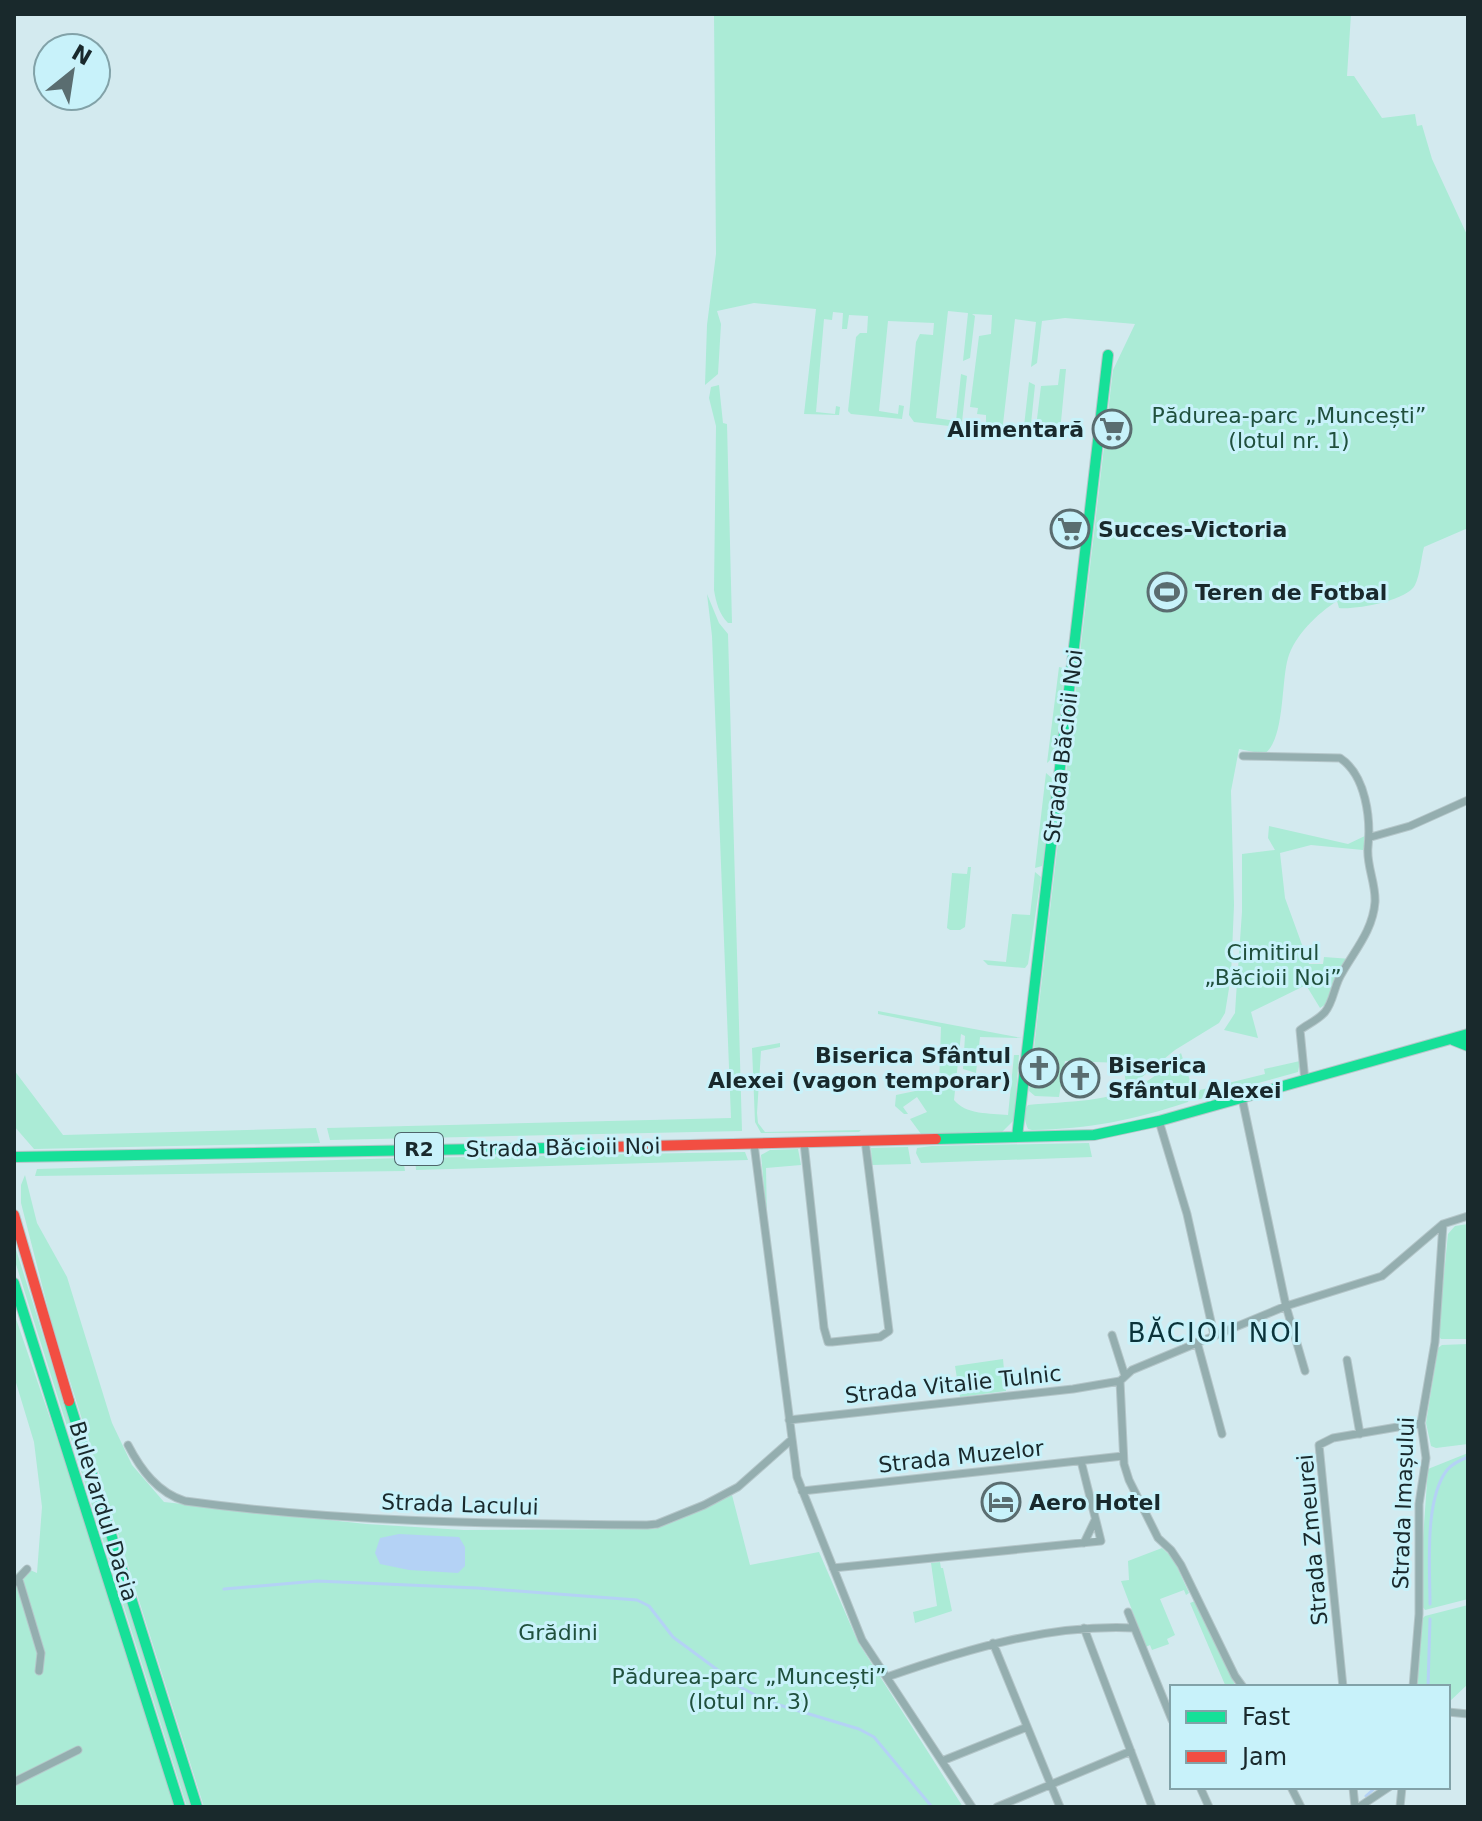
<svg xmlns="http://www.w3.org/2000/svg" width="1482" height="1821" font-family="'DejaVu Sans',sans-serif">
  <rect width="100%" height="100%" fill="#d3eaef"/>
  <path fill="#abebd6" d="M714,14H1351L1347,76H1354L1382,118L1415,114L1417,126L1422,125L1432,159L1468,237V528L1424,547C1421,559 1420,575 1415,585C1407,601 1354,610 1339,608L1337,601C1317,614 1295,635 1288,658C1281,681 1285,741 1264,754L1239,749L1231,791L1234,905L1231,976L1225,1013L1219,1023L1175,1050L1142,1077L1126,1084L1123,1063L1065,1061L1059,1097L1035,1096L1029,1091L1113,370L1135,324L1065,318L1042,321L1037,363L1031,367L1036,322L1015,319L1003,424L1024,426L1029,382L1035,385L1031,424L1023,434L999,430V425L986,424V415L977,414L978,408L970,407L979,336L991,334L992,315L972,314L975,316L970,358L963,361L968,313L948,311L936,418L956,421L961,374L967,376L962,422L958,427L914,422L909,415L916,342L920,334L933,335L934,323L888,321L879,411L898,414L899,405L904,406L902,419L851,414L848,411L856,337L860,333H867L868,316L849,315L847,329H842L843,313L833,312L832,320L824,319L816,412L835,414L836,406L840,407L839,415L804,414L816,309L754,303L717,311L721,324L718,374L705,385L707,325L716,254Z
    M1060,369H1066L1060,432L1066,434L1065,439L1040,437L1036,427L1041,386L1058,385Z
    M719,385L723,423L727,424L732,623H728C719,614 716,602 714,590L716,426L709,398L711,387Z
    M707,594L719,623L728,634L742,1131L330,1140L327,1128L731,1118L712,636Z
    M1059,667L1063,668C1063,688 1063,753 1047,763Z
    M1046,773L1053,779L1043,862L1042,866L1035,868Z
    M1269,826L1348,844L1367,835L1363,850L1311,845L1280,853L1285,898L1309,964H1323L1324,957L1351,959L1339,971L1329,1002L1320,1008L1306,985L1251,1012L1258,1038L1224,1030L1235,1013L1236,997L1242,912V854L1275,850L1268,838Z
    M968,867H971L965,927L960,930H950L947,928L952,873L967,874Z
    M1035,872L1041,877L1028,964L1025,968L988,965L983,960L1006,962L1012,914L1030,915Z
    M878,1011L1022,1038L980,1037L976,1073L963,1069L965,1036L961,1034L954,1100C966,1115 990,1113 1008,1115L1014,1055H1019L1014,1120L1002,1132L921,1134L910,1119L927,1112L917,1097L903,1107L908,1114H904L895,1106L896,1095L939,1086L941,1027L878,1014Z
    M780,1043V1047L761,1051L757,1113L758,1123L765,1132L861,1130L859,1132L761,1133L755,1122L752,1048Z
    M1181,1053L1193,1090L1188,1102C1134,1120 1089,1129 1032,1130L1028,1129C1025,1121 1022,1113 1028,1105C1067,1101 1111,1103 1146,1082C1159,1074 1170,1063 1181,1053Z
    M1300,1061L1298,1072L1196,1100L1200,1090L1265,1074L1264,1069Z
    M14,1070L63,1135L316,1128L320,1143L34,1149L14,1126Z
    M1089,1143L1092,1157L921,1163L916,1153L917,1148L932,1146Z
    M908,1147L911,1164L872,1165L871,1148Z
    M798,1149L801,1165L766,1168L767,1219L761,1155L770,1150Z
    M745,1152L748,1160L416,1170L415,1158Z
    M403,1158L405,1171L35,1176L37,1169Z
    M25,1175L37,1223L67,1277L112,1423L132,1465L164,1502L366,1524L464,1530L655,1529L732,1495L750,1565L819,1552L858,1642L963,1807H204L52,1324L21,1203V1185Z
    M1468,1224V1339H1441L1438,1335L1448,1234L1455,1226Z
    M14,1243L191,1807H187L14,1258Z
    M14,1313L76,1494L175,1807H14V1576L23,1567L37,1573L42,1507L34,1442L14,1376Z
    M1468,1344V1444L1436,1448L1431,1446L1426,1423L1438,1348L1442,1345Z
    M1003,1359L1006,1391L960,1397L955,1366Z
    M1468,1453V1599L1425,1610L1422,1606L1421,1566L1428,1469Z
    M1162,1548L1173,1558L1189,1593L1186,1595L1184,1590L1160,1599L1175,1635L1167,1639L1169,1644L1152,1650L1150,1645L1146,1647L1121,1581L1129,1580L1128,1561Z
    M940,1562L941,1568H943L952,1611L915,1623L913,1612L937,1606L931,1563Z
    M1195,1601L1236,1687H1226L1190,1603Z
    M1468,1605V1684L1448,1703V1687H1416L1422,1619L1425,1616Z"/>
  <path fill="#b4d2f5" d="M399,1534L459,1537L465,1547V1566L458,1573L409,1570L380,1564L375,1553L380,1538Z"/>
  <g fill="none" stroke-linecap="round" stroke-linejoin="round">
    <path stroke="#b4d2f5" stroke-width="3" d="M224,1589L317,1581L477,1588L637,1600L649,1606L673,1637L742,1688L766,1701L859,1729L874,1737L932,1807
      M1430,1604C1430,1568 1424,1500 1447,1470C1453,1463 1460,1460 1468,1457
      M1428,1687L1430,1619
      M1366,1796L1376,1787"/>
    <g stroke="#b4c6c9" stroke-width="9">
      <path id="street" d="M1243,756L1340,758C1366,775 1371,819 1368,847C1366,865 1376,883 1375,902C1373,930 1355,950 1342,973C1334,985 1334,1001 1325,1012C1318,1020 1308,1024 1300,1030L1305,1081
        M1371,837L1410,826L1468,800
        M1242,1098L1286,1306L1305,1371
        M1159,1121L1187,1214L1214,1335
        M804,1143L824,1328L828,1342H832L880,1337L889,1331L865,1140
        M754,1144L797,1477L862,1640L972,1807
        M1112,1335L1125,1376
        M1197,1342L1222,1434
        M1347,1360L1360,1434
        M1120,1381L1132,1370L1286,1306L1382,1276L1443,1224L1468,1216
        M1120,1381L1124,1464L1129,1480L1158,1538L1171,1550L1181,1565L1235,1676L1243,1687
        M789,1420L1073,1389L1120,1381
        M128,1445C141,1470 158,1493 185,1501C338,1522 492,1524 647,1525L657,1524L704,1505L738,1487L791,1440
        M802,1491L1123,1456
        M1084,1543L1095,1520
        M833,1568L1101,1541L1081,1461
        M19,1580L41,1653L39,1671
        M14,1583L27,1569
        M1128,1612L1172,1720
        M1084,1628L1152,1807
        M993,1643L1060,1807
        M887,1677C967,1649 1049,1624 1134,1628
        M1343,1687L1319,1445L1333,1438L1421,1423
        M1413,1687L1419,1614V1504L1426,1458L1421,1423L1435,1342L1443,1224
        M1448,1712L1468,1714
        M942,1761L1027,1727
        M14,1782L78,1750
        M1200,1787L1209,1807
        M1291,1787L1301,1807
        M1353,1787L1355,1807
        M997,1807L1131,1751
        M1359,1807L1389,1787
        M1400,1807L1402,1787"/>
    </g>
    <g stroke="#b4c6c9" stroke-width="12">
      <path id="fast" d="M1453,1040L1468,1046
        M1017,1137L1108,355
        M936,1139L1094,1135L1159,1121L1468,1034
        M14,1157L606,1147
        M14,1283L180,1807
        M69,1401L197,1807"/>
    </g>
    <g stroke="#b4c6c9" stroke-width="12">
      <path id="jam" d="M606,1147L936,1139
        M14,1215L69,1401"/>
    </g>
    <use href="#street" stroke="#94aeaf" stroke-width="7"/>
    <use href="#fast" stroke="#16e098" stroke-width="10"/>
    <use href="#jam" stroke="#f24e42" stroke-width="10"/>
  </g>
  <defs>
    <g id="supermarket-ring" transform="scale(2)"><circle r="9.5" fill="#c8f2fa" stroke="#5a6d70" stroke-width="1.5"/><path d="M-6-5.5h2.5l.6 2H6L4.5 2H-2.5L-4.4-4H-6ZM-1.5 3.2a1.3 1.3 0 1 0 .1 0ZM3 3.2a1.3 1.3 0 1 0 .1 0Z" fill="#5a6d70"/></g>
    <g id="stadium-ring" transform="scale(2)"><circle r="9.5" fill="#c8f2fa" stroke="#5a6d70" stroke-width="1.5"/><path d="M0-5a6.5 5 0 1 0 0 10a6.5 5 0 1 0 0-10ZM-3.5-1.8h7v3.6h-7Z" fill="#5a6d70"/></g>
    <g id="church-ring" transform="scale(2)"><circle r="9.5" fill="#c8f2fa" stroke="#5a6d70" stroke-width="1.5"/><path d="M-1.2-6h2.4v3.5h3.3v2.4h-3.3V6h-2.4V-.1h-3.3v-2.4h3.3Z" fill="#5a6d70"/></g>
    <g id="hotel-ring" transform="scale(2)"><circle r="9.5" fill="#c8f2fa" stroke="#5a6d70" stroke-width="1.5"/><path d="M-6-4.5h1.5V1H6V5H4.5V3h-9V5H-6ZM-4 0a1.8 1.8 0 1 1 3.6 0ZM.5 0V-2.5h3Q6-2.5 6 0Z" fill="#5a6d70"/></g>
  </defs>
  <g fill-rule="evenodd">
    <use href="#supermarket-ring" x="1112" y="429"/>
    <use href="#supermarket-ring" x="1070" y="529"/>
    <use href="#stadium-ring" x="1167" y="592"/>
    <use href="#church-ring" x="1039" y="1068"/>
    <use href="#church-ring" x="1080" y="1078"/>
    <use href="#hotel-ring" x="1001" y="1502"/>
  </g>
  <g text-anchor="middle" stroke-width="6" stroke-linejoin="round" paint-order="stroke">
    <rect fill="#c8f2fa" stroke="#4e656a" stroke-width="2" x="395" y="1133" width="48" height="32" rx="6"/>
    <g font-size="20" font-weight="bold" fill="#19292c">
      <text x="419" y="1156">R2</text>
    </g>
    <g font-size="22" fill="#20503d" stroke="#c8f2fa">
      <text x="1289" y="423">Pădurea-parc „Muncești”<tspan x="1289" dy="25">(lotul nr. 1)</tspan></text>
      <text x="1273" y="960">Cimitirul<tspan x="1273" dy="25">„Băcioii Noi”</tspan></text>
      <text x="558" y="1640">Grădini</text>
      <text x="749" y="1684">Pădurea-parc „Muncești”<tspan x="749" dy="25">(lotul nr. 3)</tspan></text>
    </g>
    <g font-size="22" font-weight="bold" fill="#19292c" stroke="#c8f2fa" text-anchor="start">
      <text x="1084" y="437" text-anchor="end">Alimentară</text>
      <text x="1098" y="537">Succes-Victoria</text>
      <text x="1195" y="600">Teren de Fotbal</text>
      <text x="1011" y="1063" text-anchor="end">Biserica Sfântul<tspan x="1011" dy="25">Alexei (vagon temporar)</tspan></text>
      <text x="1108" y="1073">Biserica<tspan x="1108" dy="25">Sfântul Alexei</tspan></text>
      <text x="1029" y="1510">Aero Hotel</text>
    </g>
    <g font-size="22" fill="#19292c" stroke="#c8f2fa">
      <text transform="translate(1063 746) rotate(-83)" y="8">Strada Băcioii Noi</text>
      <text transform="translate(563 1147) rotate(-1)" y="8">Strada Băcioii Noi</text>
      <text transform="translate(953 1384) rotate(-6)" y="8">Strada Vitalie Tulnic</text>
      <text transform="translate(961 1456) rotate(-6)" y="8">Strada Muzelor</text>
      <text transform="translate(1403 1503) rotate(-88)" y="8">Strada Imașului</text>
      <text transform="translate(460 1504) rotate(2)" y="8">Strada Lacului</text>
      <text transform="translate(104 1511) rotate(73)" y="8">Bulevardul Dacia</text>
      <text transform="translate(1312 1540) rotate(-95)" y="8">Strada Zmeurei</text>
    </g>
    <g font-size="26" letter-spacing="2" fill="#0a333a" stroke="#c8f2fa">
      <text x="1215" y="1342">BĂCIOII NOI</text>
    </g>
  </g>
  <rect width="1482" height="1821" fill="none" stroke="#19292c" stroke-width="32"/>
  <rect x="1170" y="1685" width="280" height="104" fill="#c8f2fa" stroke="#82a2a8" stroke-width="2"/>
  <rect x="1186" y="1711" width="40" height="12" fill="#16e098" stroke="#82a2a8" stroke-width="2"/>
  <text x="1242" y="1725" font-size="24" fill="#19292c">Fast</text>
  <rect x="1186" y="1751" width="40" height="12" fill="#f24e42" stroke="#82a2a8" stroke-width="2"/>
  <text x="1242" y="1765" font-size="24" fill="#19292c">Jam</text>
  <g transform="translate(72 72) rotate(30)"><circle r="38" fill="#c8f2fa" stroke="#82a2a8" stroke-width="2"/>
  <path d="M0-6L14 30L0 20L-14 30Z" fill="#5a6d70"/>
  <text y="-12" font-size="22" font-weight="bold" text-anchor="middle" fill="#19292c">N</text>
  </g>
</svg>
